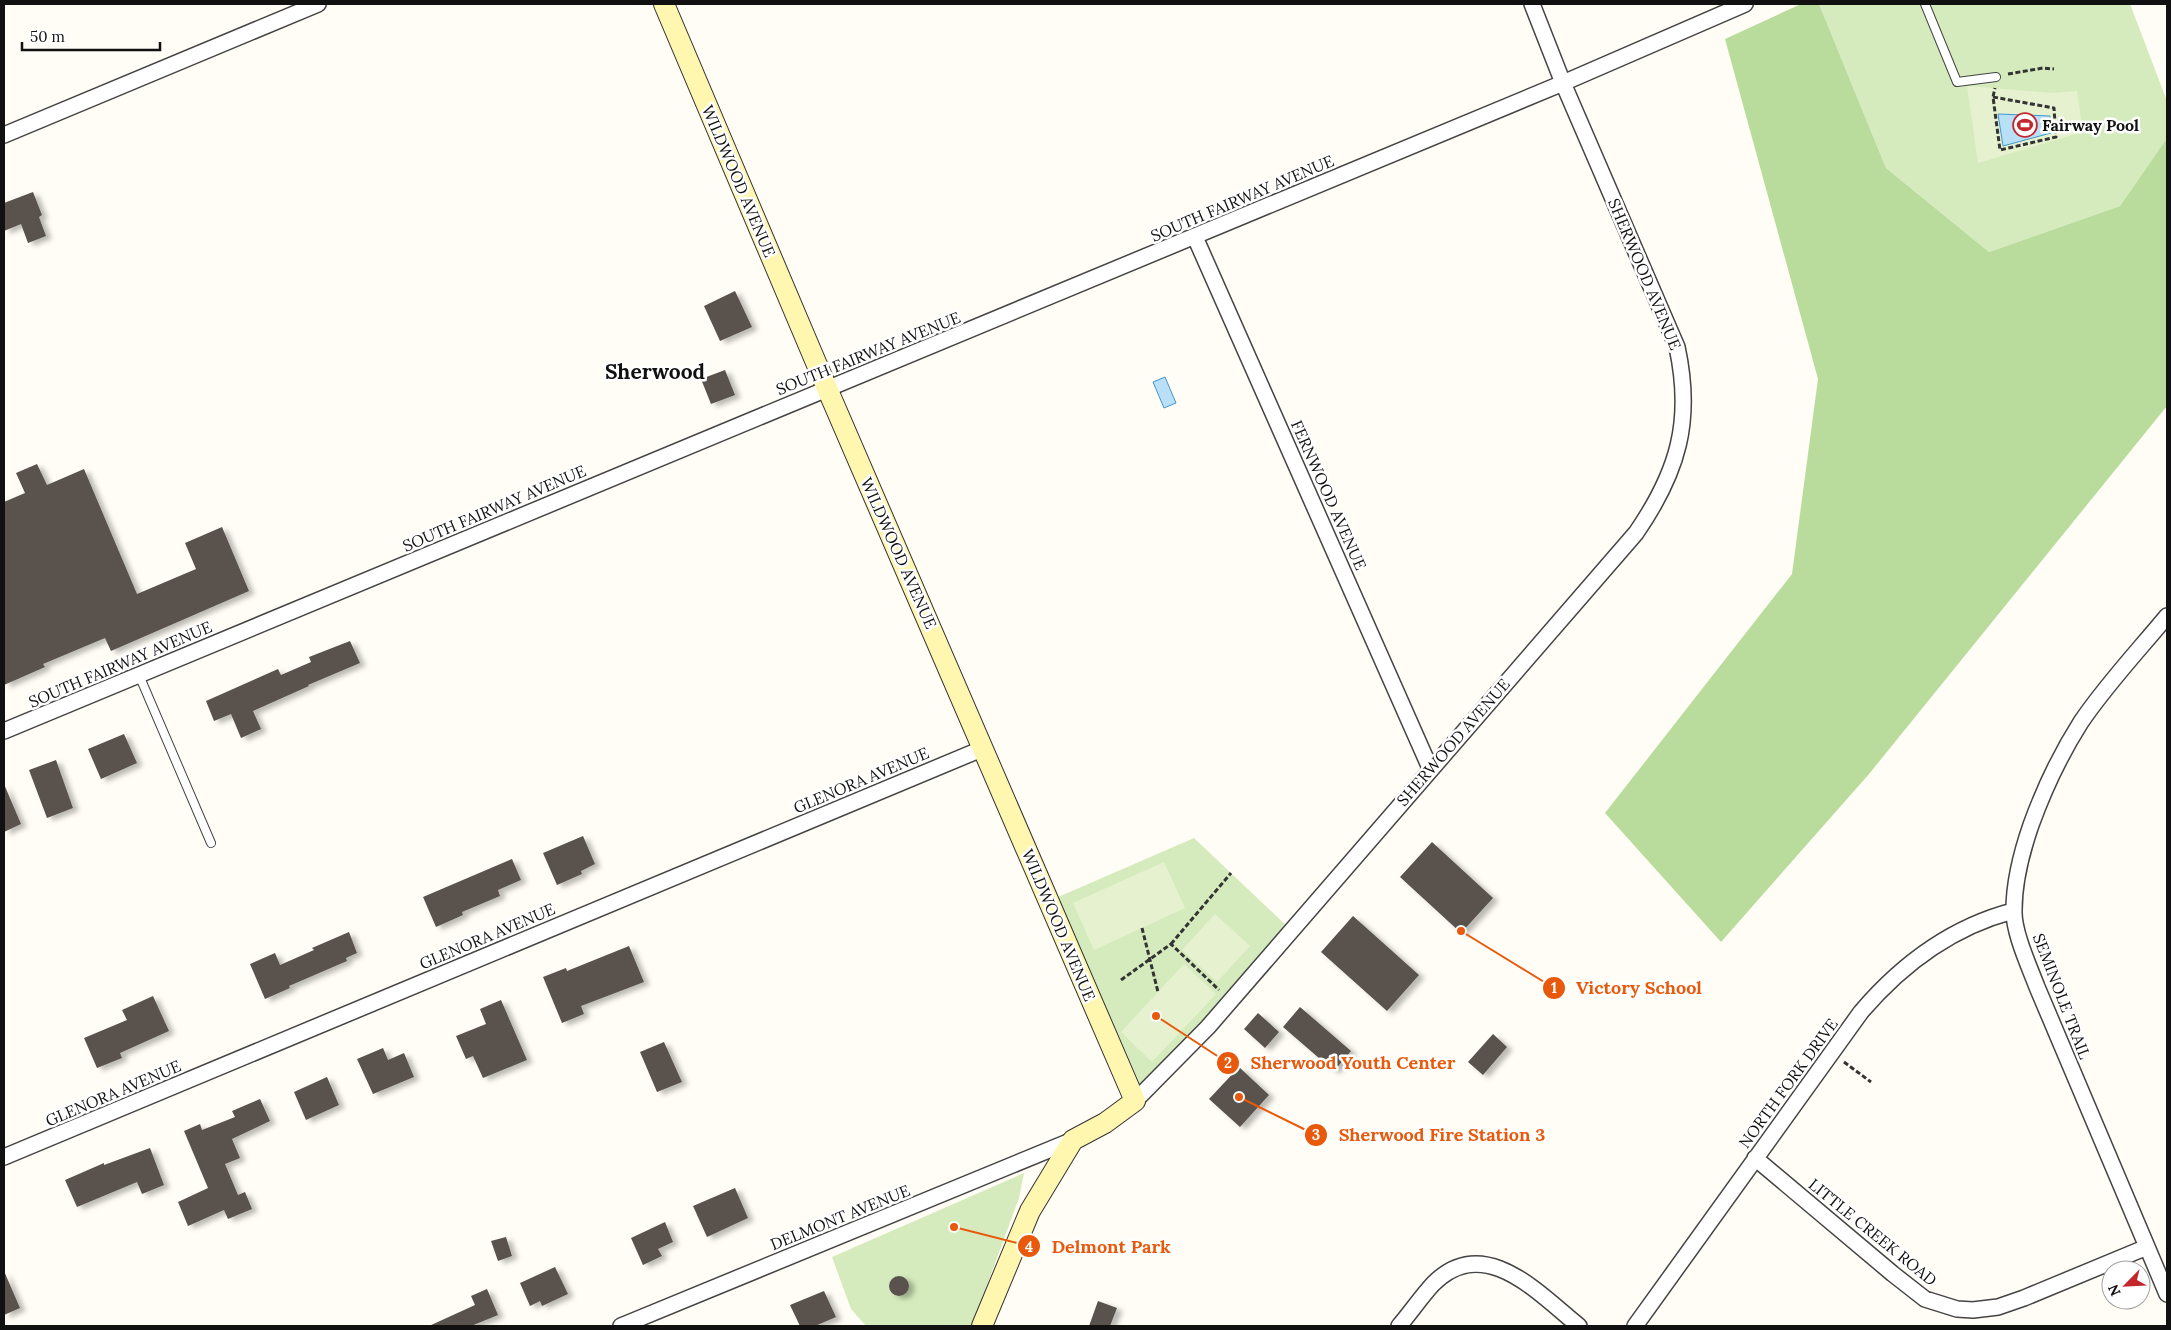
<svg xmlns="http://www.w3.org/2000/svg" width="2171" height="1330" font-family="Lora,serif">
  <defs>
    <filter id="shadow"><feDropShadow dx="5.5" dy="3" stdDeviation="2.5" flood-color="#0004"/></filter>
  </defs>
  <rect width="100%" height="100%" fill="#fffdf5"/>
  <path fill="#d5ebbd" d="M1819,4H2130L2167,101V138L2120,206L1989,252L1886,168Z
    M1194,838L1291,930L1135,1101L1049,901Z
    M1024,1173L1019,1198L972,1326H866L851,1309L832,1257Z"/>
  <path fill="#b9dc9c" d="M1801,4H1819L1886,168L1989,252L2120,206L2167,138V406L1869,774L1721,942L1605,813L1792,574L1818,379L1725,39Z"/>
  <path fill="#e6f2cf" d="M1967,86L2052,93L2077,91L2083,132L1978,163Z
    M1164,862L1185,908L1094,950L1073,903Z
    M1215,914L1250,946L1217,982L1182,950Z
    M1184,964L1216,994L1152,1062L1121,1032Z"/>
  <path fill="#b9e0f7" stroke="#3f96cf" d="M1998,114L2050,116L2051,133L2003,146Z
    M1165,377L1176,403L1164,408L1153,382Z"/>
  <path fill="#5a524d" filter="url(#shadow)" d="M33,192L42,215L39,217L46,236L28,243L21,224L4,231V203Z
    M735,291L752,327L720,341L704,306Z
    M725,370L735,395L711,404L701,379Z
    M37,464L47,485L84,469L137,594L196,569L185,543L222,527L249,591L111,651L105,638L43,664L45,667L4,685V502L25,493L16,473Z
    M350,641L360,663L308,685L309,686L253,711L261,729L241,738L231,714L214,721L206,701L278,669L281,675L311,662L309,657Z
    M124,734L137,763L101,779L88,749Z
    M56,760L73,808L47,818L29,770Z
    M4,784L21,824L4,832Z
    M583,836L595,864L581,871L582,874L557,885L543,853Z
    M1432,842L1493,898L1461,933L1400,877Z
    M512,859L521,880L498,890L500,896L462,912L463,915L436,927L423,897Z
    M1353,916L1419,975L1387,1011L1321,952Z
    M349,932L357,953L346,958L347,961L289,986L290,988L265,999L250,964L275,953L280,965L314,950L312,948Z
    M629,946L644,982L581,1006L584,1014L562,1023L543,977L566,968L567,971Z
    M153,996L169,1031L120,1053L122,1058L97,1068L84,1038L127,1020L122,1010Z
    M501,1000L527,1060L483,1078L473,1056L466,1059L456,1036L486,1024L480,1009Z
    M1300,1007L1351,1051L1334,1071L1283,1027Z
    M1258,1013L1279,1032L1265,1048L1244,1029Z
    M1493,1034L1507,1047L1483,1075L1468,1062Z
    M664,1042L682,1082L657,1092L640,1052Z
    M383,1048L388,1060L404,1053L414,1077L373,1094L357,1059Z
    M1239,1067L1269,1095L1240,1127L1209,1099Z
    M327,1077L339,1105L306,1120L294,1092Z
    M260,1099L270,1121L232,1139L240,1158L225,1164L238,1195L245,1192L252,1209L228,1219L224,1210L188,1226L178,1202L208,1188L184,1131L200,1124L202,1130L235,1117L232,1111Z
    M150,1148L164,1185L142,1194L137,1182L77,1207L65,1180L104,1163V1165Z
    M735,1188L748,1218L707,1237L693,1206Z
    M665,1222L673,1242L658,1249L662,1256L643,1265L631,1238Z
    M506,1237L512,1256L498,1261L491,1241Z
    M555,1267L568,1294L542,1306L540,1301L530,1306L520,1283Z
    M4,1271L20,1308L4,1315Z
    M889 1286a10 10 0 1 1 20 0a10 10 0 1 1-20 0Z
    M487,1289L498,1315L471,1326H429L475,1305L471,1296Z
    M824,1291L836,1317L815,1326H800L790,1305Z
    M1098,1301L1117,1308L1110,1326H1089Z"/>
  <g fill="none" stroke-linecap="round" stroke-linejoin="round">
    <g stroke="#444" stroke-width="10">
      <path id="lane" d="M1925,4L1957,82L1996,77
        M139,675L211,843"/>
    </g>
    <g stroke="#444" stroke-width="18">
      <path id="street" d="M4,135L318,4
        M1195,237L1430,768
        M2167,616C2138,651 2106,685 2081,722C2060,755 2044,789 2031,825C2022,851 2014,882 2014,910C2013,931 2029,966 2037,987L2167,1294
        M4,731L1563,83L1745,4
        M1135,1101L1208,1027L1636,533C1678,472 1693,421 1677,347L1563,83L1532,4
        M4,1157L984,748
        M1755,1158L1893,1274L1925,1299L1957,1309L1973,1310L1998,1307L2024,1298L2147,1247
        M621,1326L1073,1140
        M1399,1326C1411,1312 1421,1297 1433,1284C1484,1232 1539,1294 1579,1326
        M1635,1326L1861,1012C1902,964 1952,927 2013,911"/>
    </g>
    <g stroke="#333" stroke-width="22">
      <path id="secondary" d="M664,4L820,372L1135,1101L1105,1123L1073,1140L1030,1211L982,1326"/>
    </g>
    <path stroke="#333" stroke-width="3" stroke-dasharray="5 2.5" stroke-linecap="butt" d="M2008,74L2043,68L2054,69
      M1993,97L2054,108L2056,137L2000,150L1993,97L1995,88
      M1142,928L1158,992
      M1171,944L1231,873
      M1121,980L1171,944L1219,990
      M1844,1062L1871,1082"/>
    <use href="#lane" stroke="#fff" stroke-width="8"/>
    <use href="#street" stroke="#fff" stroke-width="15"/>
    <use href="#secondary" stroke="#fff6b0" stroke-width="20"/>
  </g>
  <defs>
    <g id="stadium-ring" transform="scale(1.25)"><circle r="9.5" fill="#fff" stroke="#c4262e" stroke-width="1.5"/><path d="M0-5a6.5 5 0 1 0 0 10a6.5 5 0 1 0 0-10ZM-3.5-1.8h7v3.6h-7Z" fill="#c4262e"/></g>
  </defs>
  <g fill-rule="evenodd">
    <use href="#stadium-ring" x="2025" y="125"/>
  </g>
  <g text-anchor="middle" stroke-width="5" stroke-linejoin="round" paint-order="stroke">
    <g font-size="16" font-weight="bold" fill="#111" stroke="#fff" text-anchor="start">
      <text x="2042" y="131">Fairway Pool</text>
    </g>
    <g font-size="16" fill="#111" stroke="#fff">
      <text transform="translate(739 181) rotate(67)" y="6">WILDWOOD AVENUE</text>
      <text transform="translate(1242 198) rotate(-23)" y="6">SOUTH FAIRWAY AVENUE</text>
      <text transform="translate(1645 274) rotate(67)" y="6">SHERWOOD AVENUE</text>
      <text transform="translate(868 353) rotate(-22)" y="6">SOUTH FAIRWAY AVENUE</text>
      <text transform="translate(1329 495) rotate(66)" y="6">FERNWOOD AVENUE</text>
      <text transform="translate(494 508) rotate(-23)" y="6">SOUTH FAIRWAY AVENUE</text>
      <text transform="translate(899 553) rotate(66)" y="6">WILDWOOD AVENUE</text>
      <text transform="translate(120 664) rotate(-23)" y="6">SOUTH FAIRWAY AVENUE</text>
      <text transform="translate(1453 742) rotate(-49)" y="6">SHERWOOD AVENUE</text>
      <text transform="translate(861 780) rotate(-23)" y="6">GLENORA AVENUE</text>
      <text transform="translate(1059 925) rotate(67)" y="6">WILDWOOD AVENUE</text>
      <text transform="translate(487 936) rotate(-23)" y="6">GLENORA AVENUE</text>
      <text transform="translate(2062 996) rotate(69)" y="6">SEMINOLE TRAIL</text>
      <text transform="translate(1788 1083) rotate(-54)" y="6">NORTH FORK DRIVE</text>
      <text transform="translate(113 1093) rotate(-23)" y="6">GLENORA AVENUE</text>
      <text transform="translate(840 1217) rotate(-22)" y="6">DELMONT AVENUE</text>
      <text transform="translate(1873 1232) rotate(39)" y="6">LITTLE CREEK ROAD</text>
    </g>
    <g font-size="21" font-weight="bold" fill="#111" stroke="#fff">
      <text x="655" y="379">Sherwood</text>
    </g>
  </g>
  <path fill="none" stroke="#e8590c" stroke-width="2" d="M1461 931L1554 988M1156 1016L1228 1063M1239 1097L1316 1135M954 1227L1029 1246"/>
  <g fill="#e8590c" stroke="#fff" stroke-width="2">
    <circle cx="1461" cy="931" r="5"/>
    <circle cx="1156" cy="1016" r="5"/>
    <circle cx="1239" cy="1097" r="5"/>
    <circle cx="954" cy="1227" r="5"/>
    <circle cx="1554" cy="988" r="12"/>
    <circle cx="1228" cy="1063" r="12"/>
    <circle cx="1316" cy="1135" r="12"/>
    <circle cx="1029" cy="1246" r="12"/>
  </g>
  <g font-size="15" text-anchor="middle" font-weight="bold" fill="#fff">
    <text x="1554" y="993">1</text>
    <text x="1228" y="1068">2</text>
    <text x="1316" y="1140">3</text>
    <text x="1029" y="1252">4</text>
  </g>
  <g font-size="18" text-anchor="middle" font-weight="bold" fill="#e8590c" stroke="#fff" stroke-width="5" stroke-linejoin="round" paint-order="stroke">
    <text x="1639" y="994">Victory School</text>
    <text x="1353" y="1069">Sherwood Youth Center</text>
    <text x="1442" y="1141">Sherwood Fire Station 3</text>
    <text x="1111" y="1253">Delmont Park</text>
  </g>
  <rect width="2171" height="1330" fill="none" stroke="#111111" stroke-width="10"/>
  <g transform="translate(2126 1285) rotate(246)"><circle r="24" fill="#ffffff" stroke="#a0a0a0"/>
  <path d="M0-4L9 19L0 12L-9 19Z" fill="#c4262e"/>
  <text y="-8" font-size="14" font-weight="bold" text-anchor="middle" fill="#111111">N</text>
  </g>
  <path d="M22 42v8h138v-8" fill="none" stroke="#111111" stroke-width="2.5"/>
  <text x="30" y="42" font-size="15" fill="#111111" stroke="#ffffff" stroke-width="4" paint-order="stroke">50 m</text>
</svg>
